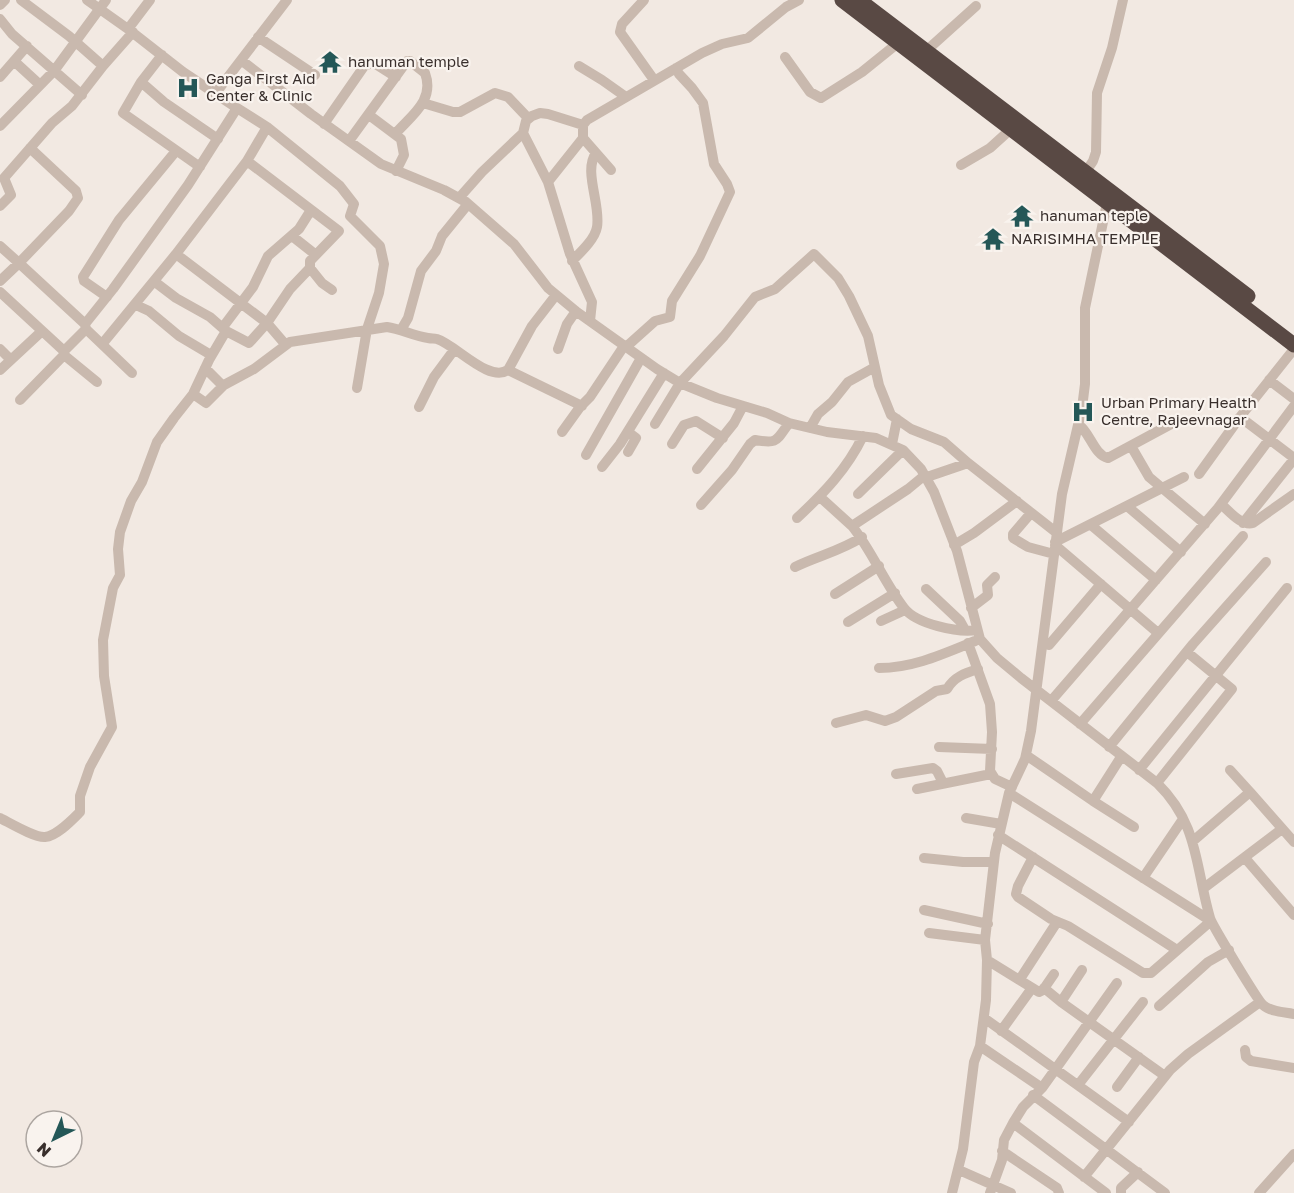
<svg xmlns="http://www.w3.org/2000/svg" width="1294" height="1193" font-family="'Golos Text',sans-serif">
  <rect width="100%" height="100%" fill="#f2e9e2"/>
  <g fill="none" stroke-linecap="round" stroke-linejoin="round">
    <path stroke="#c9b9ae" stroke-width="10" d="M21,0L69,36L103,66
      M644,0L622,24L620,32L654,80
      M0,5L5,0
      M0,19L12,34L82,95
      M128,29L150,0
      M258,37L315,75
      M926,51L976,6
      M162,55L141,82L164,102L218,139
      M785,57L810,92L821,98L862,72L898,43
      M241,60L311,114L381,164L444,190L466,202L514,244L548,288L577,312L657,369L680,383L717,398L767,413L789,423L827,432L876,438L903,450L921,469L934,492L957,551L980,639L997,658L1021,678L1157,783C1199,824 1195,866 1210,918C1212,925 1258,1001 1263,1005C1271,1012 1284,1012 1294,1014
      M14,61L39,84
      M579,66L602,80L626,97
      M0,77L27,46
      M141,82L123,113L200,167
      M215,94L287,0
      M423,103L453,112H460L495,93L508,97L528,118
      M237,108L267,127L340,186L354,204L350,216L380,246L384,264L379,293L367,329L357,388
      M369,115L401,139L404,155L396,171
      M324,124L365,65L374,63L396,77
      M0,126L54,71L106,0
      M267,127L247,161L339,231L310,261V268L290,289L267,323L285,344
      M523,133L548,182L570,254L592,302L590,321
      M349,141L407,61H410L425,73C435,100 412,115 396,133
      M30,148L76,191L78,198L69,211L19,263L85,324L86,329L132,373
      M961,165L990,148L1011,129
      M611,170L583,138V125L587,120L702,53L722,44L748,38L786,7L799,0
      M1085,173L1093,161L1096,152L1097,93L1112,48L1123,0
      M548,182L583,138
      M459,198L482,172L523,133L526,121L532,116L540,113L548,114L583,125
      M0,206L11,195L4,178L52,123L72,106L103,66L133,32
      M292,236L316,255
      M0,246L19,263L0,281
      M572,261C581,252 595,239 597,227C601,204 583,171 596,153
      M310,268L322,283L332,290
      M0,292L64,351V355L97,382
      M556,295L532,326L508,370L582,406
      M107,297L84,281L83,277L119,220L176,151
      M136,305L149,311L179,336L211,355
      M85,324L113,289L188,185L237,108L183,72L128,29L87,0
      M223,327L253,287L268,256L299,229L311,210
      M401,330L408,318L421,271L436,251L442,236L468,204
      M226,331L249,343L267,323L176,254L247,161
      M103,343L176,254
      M626,347L655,321L670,317L672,301L700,256L730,192L727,184L714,164L703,103L692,88L679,74L676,68
      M0,349L11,360
      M558,349L567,324L576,311
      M1294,349L1240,417L1294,458
      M64,351L86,329
      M205,368L223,386
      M0,370L42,331
      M1269,380L1294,399
      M193,394L206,403L224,385L254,369L290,342L387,327C401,329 414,336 428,338C433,339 433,338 437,339C456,345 489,383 508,370
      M20,400L64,355
      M419,407L434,377L454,350
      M655,424L680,383L724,336L755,297L775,289L814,254L838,278L849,296L868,336L879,385L891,415L911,429L944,442L968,463
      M1078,424C1090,432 1094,455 1108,458L1173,423
      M810,428L818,414L832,402L848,382L875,367
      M562,432L580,407L590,397L624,346
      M628,432L636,438L628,452
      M672,444L684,425L696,421L723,438
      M892,444L897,419
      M1131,446L1149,477L1205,524
      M586,455L641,358
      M602,467L620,444L664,373
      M697,469L734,423L743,406
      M1199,474L1240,417
      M927,477L968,463L1057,533
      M858,494L903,450
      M820,497L852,526L908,489L925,475
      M1221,504C1230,512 1241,526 1253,523L1294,494
      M701,505L732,470L750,444L755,440C778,444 776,441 789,423
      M1127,506L1181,552
      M1031,513L1013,534V538L1028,547L1054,554
      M797,518C824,493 847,469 863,436
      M1243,523L1294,459
      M1091,525L1156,580
      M852,526C872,551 884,582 904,608C916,624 958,633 977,630
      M1055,542L1184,477
      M954,545L974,533L1017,501
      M1055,545L1158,633
      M795,567C817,556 841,551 862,537
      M926,589L960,621L965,630
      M835,594L879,566
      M971,608L988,595L987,585L995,577
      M881,621L905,610
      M848,622L895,593
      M968,643L990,704L992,732L990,771L995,779L1012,787
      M1049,645L1101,584
      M879,668C913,668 943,654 975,641
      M1051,701L1218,508L1294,406
      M836,723L866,715L885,721L896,717L936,691L947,689C954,677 965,673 978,669
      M1080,724L1243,536
      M939,747L992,749
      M1109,747L1193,644L1266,562
      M1026,755L1093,801L1121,757
      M1139,770L1287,588
      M1230,770L1250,792
      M896,774L933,768L937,771L943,783
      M1157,783L1232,689L1187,652
      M917,789L991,774
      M1009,793L1211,921
      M1093,801L1134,827
      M0,818C10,823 35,838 45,837C57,836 72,820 80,812V796L90,767L112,727L104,676L103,640L113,588L120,575L118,549L120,532L131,501L142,482L157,442L174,418L193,394L209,360L226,331L210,317L176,298L155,282
      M966,818L1001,824
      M998,835L1177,950
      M1193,841L1250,792L1294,842
      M1033,857L1018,886L1016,894L1018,897L1051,919L1068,926L1143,973H1151L1211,921
      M924,858L963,862H994
      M1245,858L1294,915
      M1143,878L1183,819
      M1204,888L1282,829
      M924,910L988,924
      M929,933L985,940
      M987,960L1039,992L1043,990L1054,974
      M1020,979L1057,922
      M1044,988L1061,1002L1165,1076
      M1061,1002L1082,970
      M1159,1006L1208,962L1229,950
      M984,1018L1129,1122
      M1001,1031L1032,988
      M980,1046L1042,1088
      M1245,1050L1246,1057L1251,1061L1294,1068
      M1078,1085L1143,1002
      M1117,1087L1139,1057
      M1033,1095L1165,1193
      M1013,1123L1106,1193
      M1002,1151L1057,1188L1059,1193
      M959,1170L1011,1193
      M1084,1177L1170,1070L1188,1054L1260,1002
      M952,1193L963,1149L974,1062L980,1046L986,1000L987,960L985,940L995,853L1009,793L1025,759L1031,731L1062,494L1082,408L1085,384V308L1107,203L1111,197
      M990,1193L1002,1160L1004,1140L1013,1123L1023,1107L1042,1088L1117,983
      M1121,1193V1188L1138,1172
      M1259,1193L1294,1154"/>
    <path stroke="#594944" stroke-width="15" d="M842,0L1294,345
      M859,0L1248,296"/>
  </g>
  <defs>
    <g id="temple-bare" transform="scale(1.8)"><path d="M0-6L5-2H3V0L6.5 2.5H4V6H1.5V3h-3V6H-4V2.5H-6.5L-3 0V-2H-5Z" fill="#245757" stroke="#f9f3ee" stroke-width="2.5" paint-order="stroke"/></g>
    <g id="hospital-bare" transform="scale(1.8)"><path d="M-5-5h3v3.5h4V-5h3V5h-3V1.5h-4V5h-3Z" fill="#245757" stroke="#f9f3ee" stroke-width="2.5" paint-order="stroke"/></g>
  </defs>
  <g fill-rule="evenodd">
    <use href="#temple-bare" x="330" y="62"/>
    <use href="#hospital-bare" x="188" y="88"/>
    <use href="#temple-bare" x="1022" y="216"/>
    <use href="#temple-bare" x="993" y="239"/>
    <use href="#hospital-bare" x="1083" y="412"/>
  </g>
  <g text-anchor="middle" stroke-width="4.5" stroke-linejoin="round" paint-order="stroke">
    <g font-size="15" fill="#392f2c" stroke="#f9f3ee" text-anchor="start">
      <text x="348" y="67">hanuman temple</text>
      <text x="206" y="84">Ganga First Aid<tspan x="206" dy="17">Center &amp; Clinic</tspan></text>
      <text x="1040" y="221">hanuman teple</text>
      <text x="1011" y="244">NARISIMHA TEMPLE</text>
      <text x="1101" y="408">Urban Primary Health<tspan x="1101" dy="17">Centre, Rajeevnagar</tspan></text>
    </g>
  </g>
  <g transform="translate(54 1139) rotate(223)"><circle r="28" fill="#f9f3ee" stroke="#aca5a0" stroke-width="1.5"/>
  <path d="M0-4.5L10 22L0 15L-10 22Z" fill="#245757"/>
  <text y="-9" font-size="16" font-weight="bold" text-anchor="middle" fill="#392f2c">N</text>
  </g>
</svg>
